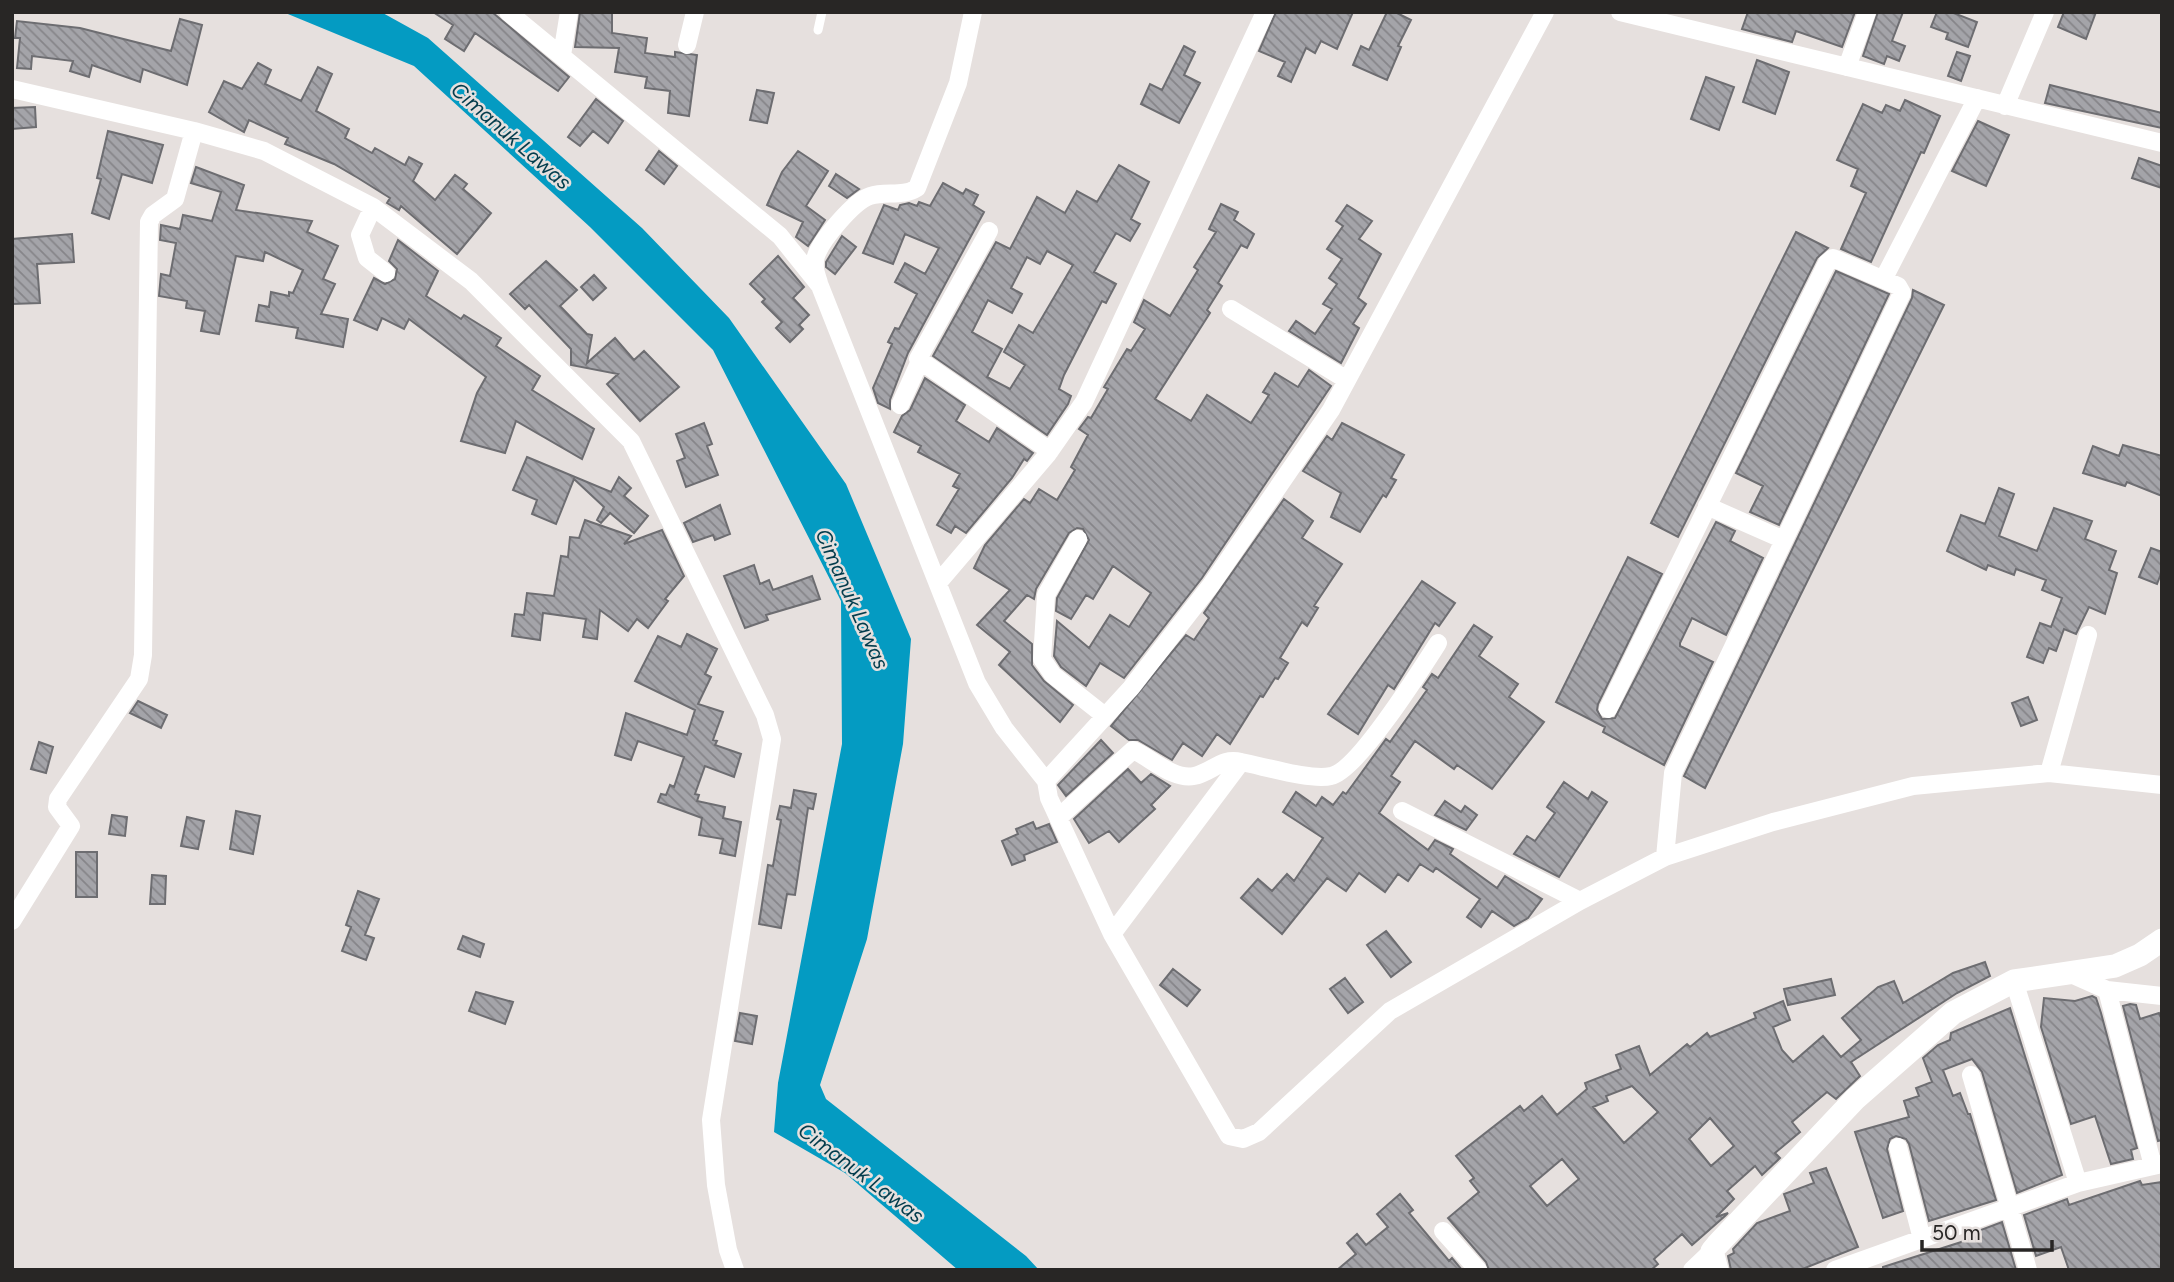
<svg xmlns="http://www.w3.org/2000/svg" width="2174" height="1282" font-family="Figtree,sans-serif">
  <defs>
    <pattern id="building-back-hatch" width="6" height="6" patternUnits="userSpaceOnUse" patternTransform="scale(1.75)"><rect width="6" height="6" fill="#a4a4a9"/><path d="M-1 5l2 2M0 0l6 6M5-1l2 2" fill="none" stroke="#868589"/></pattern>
  </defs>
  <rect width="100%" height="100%" fill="#e6e0de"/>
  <path fill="#049bc2" d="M283,12H381L428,38L642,228L729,318L846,484L911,639L903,744L867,939L820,1085L826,1099L1026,1256L1039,1270H958L845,1173L774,1132L778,1083L842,744L841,601L713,350L590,227L414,66Z"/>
  <path fill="url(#building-back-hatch)" stroke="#6d6d71" stroke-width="2" fill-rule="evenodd" d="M433,12H492L569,77L558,91L475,33L464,51L445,39L453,25Z
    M580,12H612V33L647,38L645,53L675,57V52L697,55L689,116L668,113L670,91L645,88L647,77L615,72L619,48L575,47Z
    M1276,12H1353L1337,49L1321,41L1315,53L1306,48L1291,82L1278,76L1285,62L1259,51Z
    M1387,12H1395L1411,20L1398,46L1401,47L1387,80L1353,65L1361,46L1369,50Z
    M1748,12H1855L1842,47L1796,31L1792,42L1742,29Z
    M1878,12H1903L1892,41L1905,46L1899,61L1887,56L1884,64L1863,56Z
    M1937,12H1951L1977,22L1968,47L1946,39L1948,33L1931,27Z
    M2064,12H2096L2086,39L2058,27Z
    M180,19L202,25L187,85L143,69L140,82L92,65L89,77L70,71L73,61L32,56L31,69L17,68L20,38H15L17,21L80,28L171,51Z
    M1184,46L1195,52L1184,75L1200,83L1179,123L1141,104L1150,84L1162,90Z
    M1957,52L1970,56L1961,81L1948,76Z
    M1757,60L1789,72L1775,114L1743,102Z
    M258,63L271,70L265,84L301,101L318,67L332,74L316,111L349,129L345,138L372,153L375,148L405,165L409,157L422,164L413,181L435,200L455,175L467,184L463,189L491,213L457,254L401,206L399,210L387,203L390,198L358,178L334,164L285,144L288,138L249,120L244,132L209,112L224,81L242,89Z
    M1706,77L1734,87L1719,130L1691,119Z
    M2050,85L2162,113V128L2045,103Z
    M757,90L774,93L767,123L750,120Z
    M596,99L623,121L608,143L593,131L580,146L568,137Z
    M1905,100L1940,116L1924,153L1921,152L1871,262L1841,249L1866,193L1851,186L1858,169L1837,160L1863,104L1882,113L1886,105L1900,111Z
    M35,107L36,127L12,129V108Z
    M1978,121L2009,135L1986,186L1952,171Z
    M108,131L163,145L152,183L122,174L109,219L92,213L101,179L97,178Z
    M659,151L677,166L664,184L646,170Z
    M798,151L828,171L806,206L825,220L808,246L796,237L803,222L767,205L782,172Z
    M2139,158L2162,166V188L2132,178Z
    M1119,165L1149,182L1131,219L1140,224L1130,241L1116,233L1094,272L1116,284L1106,303L1102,301L1064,375L1059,389L1071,396L1068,404L1047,435L933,356L996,242L1010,249L1037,197L1065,213L1077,191L1097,202ZM1047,251L1073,265L1033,333L1019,325L1004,352L1025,365L1010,389L987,377L1002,349L972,332L988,300L1012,313L1022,294L1011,288L1027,257L1040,264Z
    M196,167L244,185L236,210L312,221L307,232L338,246L323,279L335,284L321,314L348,319L343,347L296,338L298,328L256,321L259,305L269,307L271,292L289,296V292L293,293L303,270L265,252L263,261L236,256L219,334L201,331L205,311L186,308L187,301L159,296L161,274L170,276L176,243L160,240L161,225L180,229L183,215L212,221L221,192L191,183Z
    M836,174L859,189L847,198L829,186Z
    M943,183L963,194L966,189L978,195L973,205L984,212L908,353L890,400V409L878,403L873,388L892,344L888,342L895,328L899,329L917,294L895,282L905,263L925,274L939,248L905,234L893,264L863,253L884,205L898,210L900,205L909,203L917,206L919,202L930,206Z
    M1221,204L1238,212L1234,220L1254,234L1247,248L1241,245L1218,283L1222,286L1207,310L1210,313L1155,399L1191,421L1207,395L1251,423L1269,395L1263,392L1275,373L1298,387L1309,370L1331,386L1202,578L1124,678L1100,663L1086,686L1061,667L1054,656L1057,621L1089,648L1110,615L1129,627L1151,593L1113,566L1093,599L1086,595L1071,619L1056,611L1057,598L1089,540L1083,529L1077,528L1069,533L1036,589L1034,599L1027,595L1004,621L1032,644V665L1044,681L1073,705L1060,722L999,665L1010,652L977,625L1010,590L974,568L985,545L1024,499L1030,503L1039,489L1057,500L1075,470L1071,467L1088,435L1079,429L1088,417L1091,418L1108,389L1104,387L1127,349L1131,351L1145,329L1134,322L1144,300L1170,316L1198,270L1194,267L1216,232L1209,229Z
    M1347,205L1372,221L1359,239L1381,254L1358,298L1366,304L1353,324L1359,328L1341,363L1289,331L1296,321L1315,334L1332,309L1323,304L1337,284L1329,278L1342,259L1327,249L1343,226L1336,221Z
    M1796,232L1828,248L1817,258L1678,537L1651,523Z
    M72,234L74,262L37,264L40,303L12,304V239Z
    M842,236L856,247L835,274L826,267V262Z
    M398,240L438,271L426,296L461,319L464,315L501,338L496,346L540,376L532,390L594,429L582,459L516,421L505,453L461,441L477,393L486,377L409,319L404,329L382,318L377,330L354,320L374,278L385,284L395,279L397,269L389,261Z
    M778,256L804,287L793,298L809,315L799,325L803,329L790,342L776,328L782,322L762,302L765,299L750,284Z
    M546,261L577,290L560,306L587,334L592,335L587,363L615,338L634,360L644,351L679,387L640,421L607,384L618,374L571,365V349L529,305L525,309L510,294Z
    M1836,271L1889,294L1779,525L1750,512L1763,486L1736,473Z
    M594,275L606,288L593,300L581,287Z
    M1913,290L1944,305L1705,788L1684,776L1912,298Z
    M925,378L965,405L956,421L989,442L997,428L1033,453L1027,461L1024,459L1012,478L966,533L955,526L951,533L937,525L959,489L953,486L960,474L918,452L921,446L894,432L902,416L910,410Z
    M704,423L712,444L707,446L718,475L686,487L677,461L685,458L676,434Z
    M1342,423L1404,455L1391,478L1396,480L1386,497L1383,495L1360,532L1331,517L1341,493L1303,471L1327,436L1332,440Z
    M2123,445L2162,456V496L2127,482L2125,486L2083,473L2093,446L2119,456Z
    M527,457L611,492L619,477L631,488L624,496L648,516L634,533L610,513L601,523L597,520L604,507L574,479L556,524L532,514L537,500L513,490Z
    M1999,488L2014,494L1999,536L2037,551L2054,508L2092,521L2085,539L2116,551L2109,570L2117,573L2105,614L2089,607L2076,634L2064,629L2056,651L2049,648L2043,663L2027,657L2040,623L2051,627L2062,598L2042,590L2046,580L2016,569L2014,575L1988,565L1986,570L1947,551L1961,515L1985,524Z
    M1284,499L1313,521L1302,538L1342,564L1314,606L1318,608L1307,626L1302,622L1280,658L1288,663L1278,679L1275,678L1263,697L1260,696L1230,744L1217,734L1202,756L1183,743L1172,760L1138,740H1129L1111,726L1186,635L1194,640L1209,618L1204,613Z
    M720,505L730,534L715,540L713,535L693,542L684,523Z
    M585,520L631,536L624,544L662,530L684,576L665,599L668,601L648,628L637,619L628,631L600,610L597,639L583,637L586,619L543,613L540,640L512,636L515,614L524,615L527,593L554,596L561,556L568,557L570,537L579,538Z
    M1716,522L1735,531L1730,541L1763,558L1726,635L1692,618L1680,643V646L1713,662L1664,765L1603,732L1605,727L1556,702L1628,557L1662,574L1598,704L1597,710L1602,719L1615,718Z
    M2151,548L2162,552V571L2157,584L2139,577Z
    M754,565L760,584L769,580L773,590L812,576L820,599L766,615L768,620L745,628L724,576Z
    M1422,581L1455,603L1439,626L1435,623L1394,689L1388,685L1358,734L1328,714Z
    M1474,625L1492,637L1479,656L1518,684L1509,697L1544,722L1492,789L1457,765L1454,769L1415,741L1391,776L1400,782L1379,813L1428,850L1435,840L1453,849L1450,854L1497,888L1505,876L1542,899L1528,918L1514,926L1492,911L1481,927L1467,917L1480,899L1436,868L1433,872L1420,864L1408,881L1398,874L1385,892L1359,873L1346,891L1327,878L1282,934L1241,898L1258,879L1272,891L1287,874L1294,881L1323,838L1283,812L1296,792L1316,806L1322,797L1333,805L1343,792L1346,794L1386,739L1390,742L1427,690L1423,687L1432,674L1438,678Z
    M687,634L717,649L705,674L711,677L698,704L723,712L713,740L717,741L715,745L741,754L734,777L705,766L695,794L699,795L697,801L725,807L723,818L741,822L735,856L720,853L723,839L699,835L702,818L658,802L661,794L666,795L670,785L674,787L684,757L638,741L631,760L615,755L626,713L687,735L695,710L635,681L658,636L681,647Z
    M2028,697L2037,720L2021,726L2012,703Z
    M138,701L167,715L161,728L130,713Z
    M1101,740L1113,753L1066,796L1058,785Z
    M39,742L53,747L46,773L31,769Z
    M1128,769L1141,783L1151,774L1170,786L1151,805L1155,809L1119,842L1109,831L1089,843L1074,819Z
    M1564,782L1588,799L1592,792L1607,802L1559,877L1514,854L1527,836L1535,841L1555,813L1547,807Z
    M794,790L816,794L813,809L808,808L795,895L787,894L781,928L759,924L768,865L773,866L781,820L777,819L780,806L791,808Z
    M1445,801L1461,812L1465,806L1477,815L1466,830L1435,815Z
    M236,811L260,816L253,854L230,849Z
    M112,815L127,817L125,836L109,834Z
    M187,817L204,821L198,849L181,846Z
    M1033,822L1036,829L1049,824L1057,842L1024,855L1025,860L1012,865L1002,841L1018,834L1016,829Z
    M76,852H97V897H76Z
    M152,875L166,876L165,904H150Z
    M358,891L379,899L365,935L374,938L366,960L342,951L351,927L346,925Z
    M1386,931L1411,962L1391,977L1367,945Z
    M463,936L484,944L480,957L458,949Z
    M1985,962L1990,976L1957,993L1851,1062L1860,1076L1836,1099L1827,1092L1792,1122L1800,1132L1775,1153L1780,1158L1762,1175L1755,1166L1727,1191L1734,1199L1716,1217L1728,1213L1725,1216L1692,1245L1682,1234L1654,1259L1658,1264L1651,1270H1489L1486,1262L1448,1218L1479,1192L1470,1181L1474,1178L1456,1156L1520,1106L1524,1111L1542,1096L1557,1115L1587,1089L1585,1083L1621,1069L1616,1055L1639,1046L1650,1075L1687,1044L1690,1047L1707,1033L1710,1037L1756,1018L1754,1013L1783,1001L1790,1020L1773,1027L1782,1050L1793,1062L1823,1036L1841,1057L1861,1040L1842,1018L1878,987L1894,981L1903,1003L1953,973ZM1632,1086L1658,1112L1624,1143L1593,1107L1608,1101L1606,1096ZM1710,1118L1734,1146L1711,1166L1689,1139ZM1562,1159L1579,1179L1547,1206L1530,1186Z
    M1173,969L1200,990L1187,1006L1160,985Z
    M1345,978L1363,1002L1348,1013L1330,989Z
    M1831,979L1835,995L1788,1005L1784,989Z
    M476,992L513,1002L505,1024L469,1011Z
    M2092,996L2096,998L2101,1013L2137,1148L2131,1150L2133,1159L2111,1164L2095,1116L2071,1124L2041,1027L2044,998L2075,1001Z
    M2130,1004L2136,1005L2140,1019L2159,1013L2162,1020V1140L2158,1141L2123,1006Z
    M2010,1008L2062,1175L2017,1193L1982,1072L1972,1059L1943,1070L1953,1096L1960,1093L1968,1114H1970L1996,1200L1929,1221L1909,1144L1906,1139L1896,1136L1890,1139L1887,1149L1903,1211L1883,1218L1855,1132L1909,1117L1904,1101L1919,1096L1916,1088L1932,1082L1923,1058L1938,1045L1950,1040L1951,1033Z
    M740,1013L757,1016L752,1044L735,1041Z
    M1826,1168L1858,1247L1800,1270H1731L1728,1256L1734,1253L1733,1249L1757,1223L1790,1211L1784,1194L1814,1183L1810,1173Z
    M2140,1181L2142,1185L2162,1182V1270H2069L2061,1247L2036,1256L2024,1215L2067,1199L2069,1205Z
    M1400,1194L1413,1210L1409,1213L1449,1261L1452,1258L1462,1270H1337L1356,1254L1347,1243L1357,1234L1366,1245L1388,1227L1377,1214Z
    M2002,1222L2016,1270H1883V1267L1980,1236L1978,1231Z"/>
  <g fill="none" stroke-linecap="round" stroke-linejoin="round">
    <path stroke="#fff" stroke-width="9" d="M818,30L822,12"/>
    <path stroke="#fff" stroke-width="18" d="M508,12L780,236L820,286L977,683L1004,728L1046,781
      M1545,12L1331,410L1211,585L1131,688L1046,781L1049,798L1112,934L1229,1136L1243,1139L1259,1132L1390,1011L1580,901L1665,857L1773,822L1913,786L2049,773L2162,785
      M1620,12L2162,143
      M687,45L695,12
      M562,55L569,12
      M1847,67L1867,12
      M12,89L194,131L264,151L373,207L471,281L631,441L765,715L772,739L711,1120L716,1185L728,1250L735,1270
      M2005,106L2045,12
      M373,207L360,235L367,258L386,273
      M989,231L918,359L1050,451
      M1884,278L1977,98
      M819,283C816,274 813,266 816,256C821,240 854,201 870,196C886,191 903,197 917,188L958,83L973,12
      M1231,309L1347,380
      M900,405L920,361
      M1707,506L1784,540
      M1078,539L1046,595L1042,659L1053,675L1105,716
      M938,583L1047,455L1084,402L1265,12
      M1608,709L1827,263L1833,258L1898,286L1902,293L1673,773L1665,857
      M2049,773L2088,635
      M1402,811L1580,901
      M1058,818L1133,750C1151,758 1173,780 1194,776C1213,772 1221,757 1241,762
      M12,921L71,826L57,807L58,799L139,679L143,655L149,222L153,215L175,199L194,131
      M1112,934L1241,762C1263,766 1311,781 1331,776C1357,771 1422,668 1438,643
      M2071,974L2107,990L2162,996
      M2014,981L2078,1183
      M2107,990L2153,1166
      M1971,1075L2028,1270
      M1898,1147L1922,1239
      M1443,1231L1478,1270
      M1692,1270L1712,1251
      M1835,1270L2078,1183L2162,1164"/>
    <path stroke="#fff" stroke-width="23" d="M1717,1270L1712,1251L1717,1245L1855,1099L1953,1013L2014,981L2115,966L2140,955L2162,940"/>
  </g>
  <g text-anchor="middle" stroke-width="5" stroke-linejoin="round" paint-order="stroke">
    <g font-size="21" font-style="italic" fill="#033c4c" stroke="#e6e0de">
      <text transform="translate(511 136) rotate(41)" y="7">Cimanuk Lawas</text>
      <text transform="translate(852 599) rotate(66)" y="7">Cimanuk Lawas</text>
      <text transform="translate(861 1173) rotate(37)" y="7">Cimanuk Lawas</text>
    </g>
  </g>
  <rect width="2174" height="1282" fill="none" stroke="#282625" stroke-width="28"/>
  <path d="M1922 1240v10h130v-10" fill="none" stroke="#282625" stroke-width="3.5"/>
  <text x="1932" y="1240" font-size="21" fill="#282625" stroke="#e6e0de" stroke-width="5" paint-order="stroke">50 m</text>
</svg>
